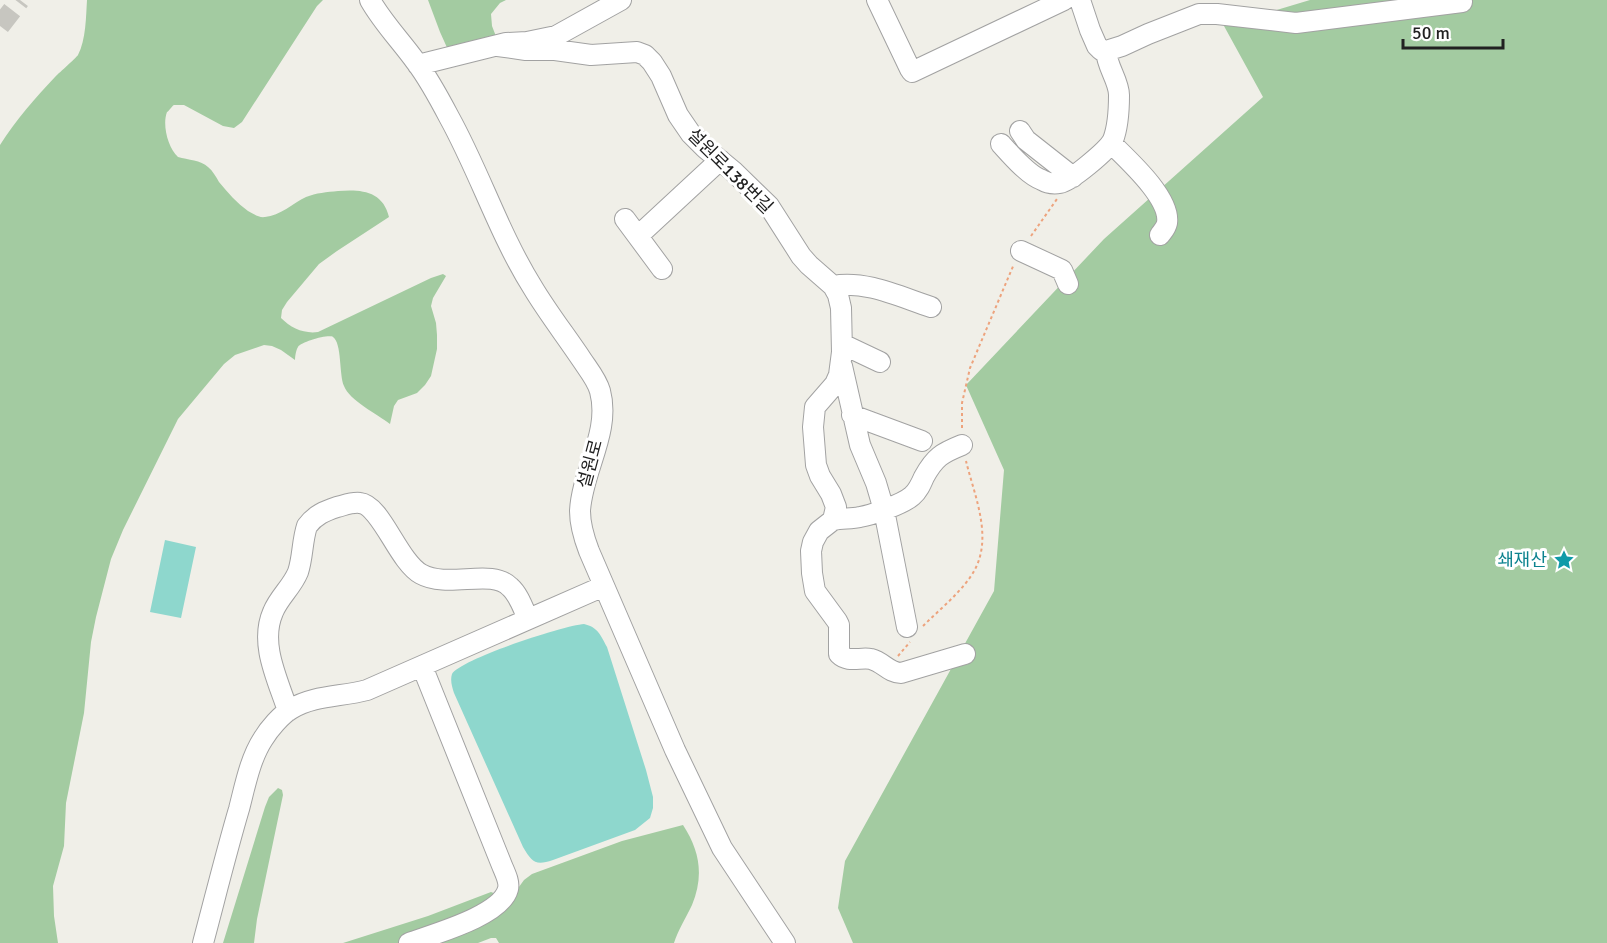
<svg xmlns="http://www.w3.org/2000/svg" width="1607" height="943" font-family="Signika,'Noto Sans KR',sans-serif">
  <rect width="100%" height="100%" fill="#f0efe8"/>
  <path fill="#a3cba1" d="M87,0H323L317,6L242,122L234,128L223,126L184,105H174C173,105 168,112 167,112C162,125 168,148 178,157C188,160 201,160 208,167C213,171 216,177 219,182C228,193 237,203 248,211C254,214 259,218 265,217C280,216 293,203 306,197C316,193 327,192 338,191C361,189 383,191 389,217L337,251L319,264L287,302L282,310L281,318C291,328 304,334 318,332L431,278L443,274L446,276L433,298L431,306L436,323L437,335V349L431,376L425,385L417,393L398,400L394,406L390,424C377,414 349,400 344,386C339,375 342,343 333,337C328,334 301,342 298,347C296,350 295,356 295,360L281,350L272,346L264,345L235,355L224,364L178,419L123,530L111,559L96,617L91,642L84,713L66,803L64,846L53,886L54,916L58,943H0V145C16,120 35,98 55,77C60,72 76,58 78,55C86,40 86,16 87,0Z
    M428,0H506L500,3L491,14L492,26L497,39L449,52L440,32Z
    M1310,0H1607V943H853L838,908L845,861L994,591L1004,470L966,385L1104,239L1263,97L1224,26Z
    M278,788L282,790L283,795L257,919L254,943H223L265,807L269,797Z
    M683,825C700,851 704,876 692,905C686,918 678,930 674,943H499L496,938H491L478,943H425L511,898L524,880L532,874L622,841Z
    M491,892L496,894L465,918L398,943H343L428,916Z"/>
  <path fill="#8ed7cd" d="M165,540L196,547L181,618L150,612Z
    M584,624C598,627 601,636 607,647L646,770L653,797V808L650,818L635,830L553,860C535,866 532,862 523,847L454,693C452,687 450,680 452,674C461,659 565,625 584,624Z"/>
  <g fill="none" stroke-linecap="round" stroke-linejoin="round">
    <path stroke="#c7c6c0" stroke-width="20" stroke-dasharray="20 10" stroke-linecap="butt" d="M0,26L20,0"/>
    <g stroke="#a2a2a2" stroke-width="22">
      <path id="minor" d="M370,0C383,23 401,41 416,62C429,79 439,98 449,117C480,173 499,234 533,288C548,313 566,336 582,360C588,369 597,380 600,391C611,432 582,471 580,511C580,526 584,538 589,551L675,750L722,848L785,943
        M877,0L910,69L912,72L1064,0
        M1080,0L1090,30L1097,46L1101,50L1106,51L1122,46L1148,34L1199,14H1217L1296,23L1462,2
        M498,46L526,50H555L591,55L637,52L645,55L652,62L661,76L678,115L691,134L705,148L733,171L769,206L801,256L809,265L833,286L838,295L841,308L842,352L839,375L835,384L815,407L813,427L816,465L820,476L831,494L836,507L833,520L819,531L813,542L811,551L812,573L815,591L837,621L839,625V654C848,663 860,657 871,659C883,662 889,673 901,673L965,654
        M418,65L506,43L527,42L556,36L621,0
        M1020,131L1026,140L1073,177
        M1111,143C1127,159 1171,198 1167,223C1166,228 1163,231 1160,235
        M1001,144C1011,155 1028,175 1042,180C1047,183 1054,184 1060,183C1071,181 1108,150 1113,140C1118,127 1119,109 1119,95C1119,81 1107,67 1106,51
        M625,219L662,269
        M638,236L720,160
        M1021,251L1062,270L1068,284
        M833,286C866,280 900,297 931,307
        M842,344L880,362
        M842,366L860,445L876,483L884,510L907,627
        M852,415L922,441
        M833,520C842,518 851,519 860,517C872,515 903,504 912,496C918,491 921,484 924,477C935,457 942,453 962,445
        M288,711C278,680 259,644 273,612C279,597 292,587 298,572C303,557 302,541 307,526C315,515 325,511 337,507C345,505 352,502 360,503C381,505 398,561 421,574C448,589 492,568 510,587C519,595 523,608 528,619
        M203,943C215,898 226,853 239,809C245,786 250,759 263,739C269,729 281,715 291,709C314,695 341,697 367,690L604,586
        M409,943C433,934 501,916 508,889C510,881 504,871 501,863L422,666"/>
    </g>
    <path stroke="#eda37d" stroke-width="2" stroke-dasharray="3 3" stroke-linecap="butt" d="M1031,236L1057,199
      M962,428V403L970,368L1014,264
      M923,626C939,610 958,595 971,576C995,541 975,498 966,461
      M898,656L910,642"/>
    <use href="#minor" stroke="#fff" stroke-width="20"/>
  </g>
  <defs>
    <g id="sight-bare" transform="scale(1.62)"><path d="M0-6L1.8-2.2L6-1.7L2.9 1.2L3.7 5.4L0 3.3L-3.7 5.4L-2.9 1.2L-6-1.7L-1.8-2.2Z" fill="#0f9aa8" stroke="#fff" stroke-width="2.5" paint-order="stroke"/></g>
  </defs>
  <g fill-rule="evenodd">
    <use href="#sight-bare" x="1564" y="560"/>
  </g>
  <g text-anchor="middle" stroke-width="6" stroke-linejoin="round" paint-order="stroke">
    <g font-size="18" fill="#212121" stroke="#fff">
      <text transform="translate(730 171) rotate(45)" y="6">설원로138번길</text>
      <text transform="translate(590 464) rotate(-75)" y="6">설원로</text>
    </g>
    <g font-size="18" fill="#0d838f" stroke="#fff" text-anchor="end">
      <text x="1547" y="566">쇄재산</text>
    </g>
  </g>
  <path d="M1403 39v9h100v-9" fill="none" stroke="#212121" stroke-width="3"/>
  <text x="1412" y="39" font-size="18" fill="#212121" stroke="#ffffff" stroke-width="4.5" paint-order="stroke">50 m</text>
</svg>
